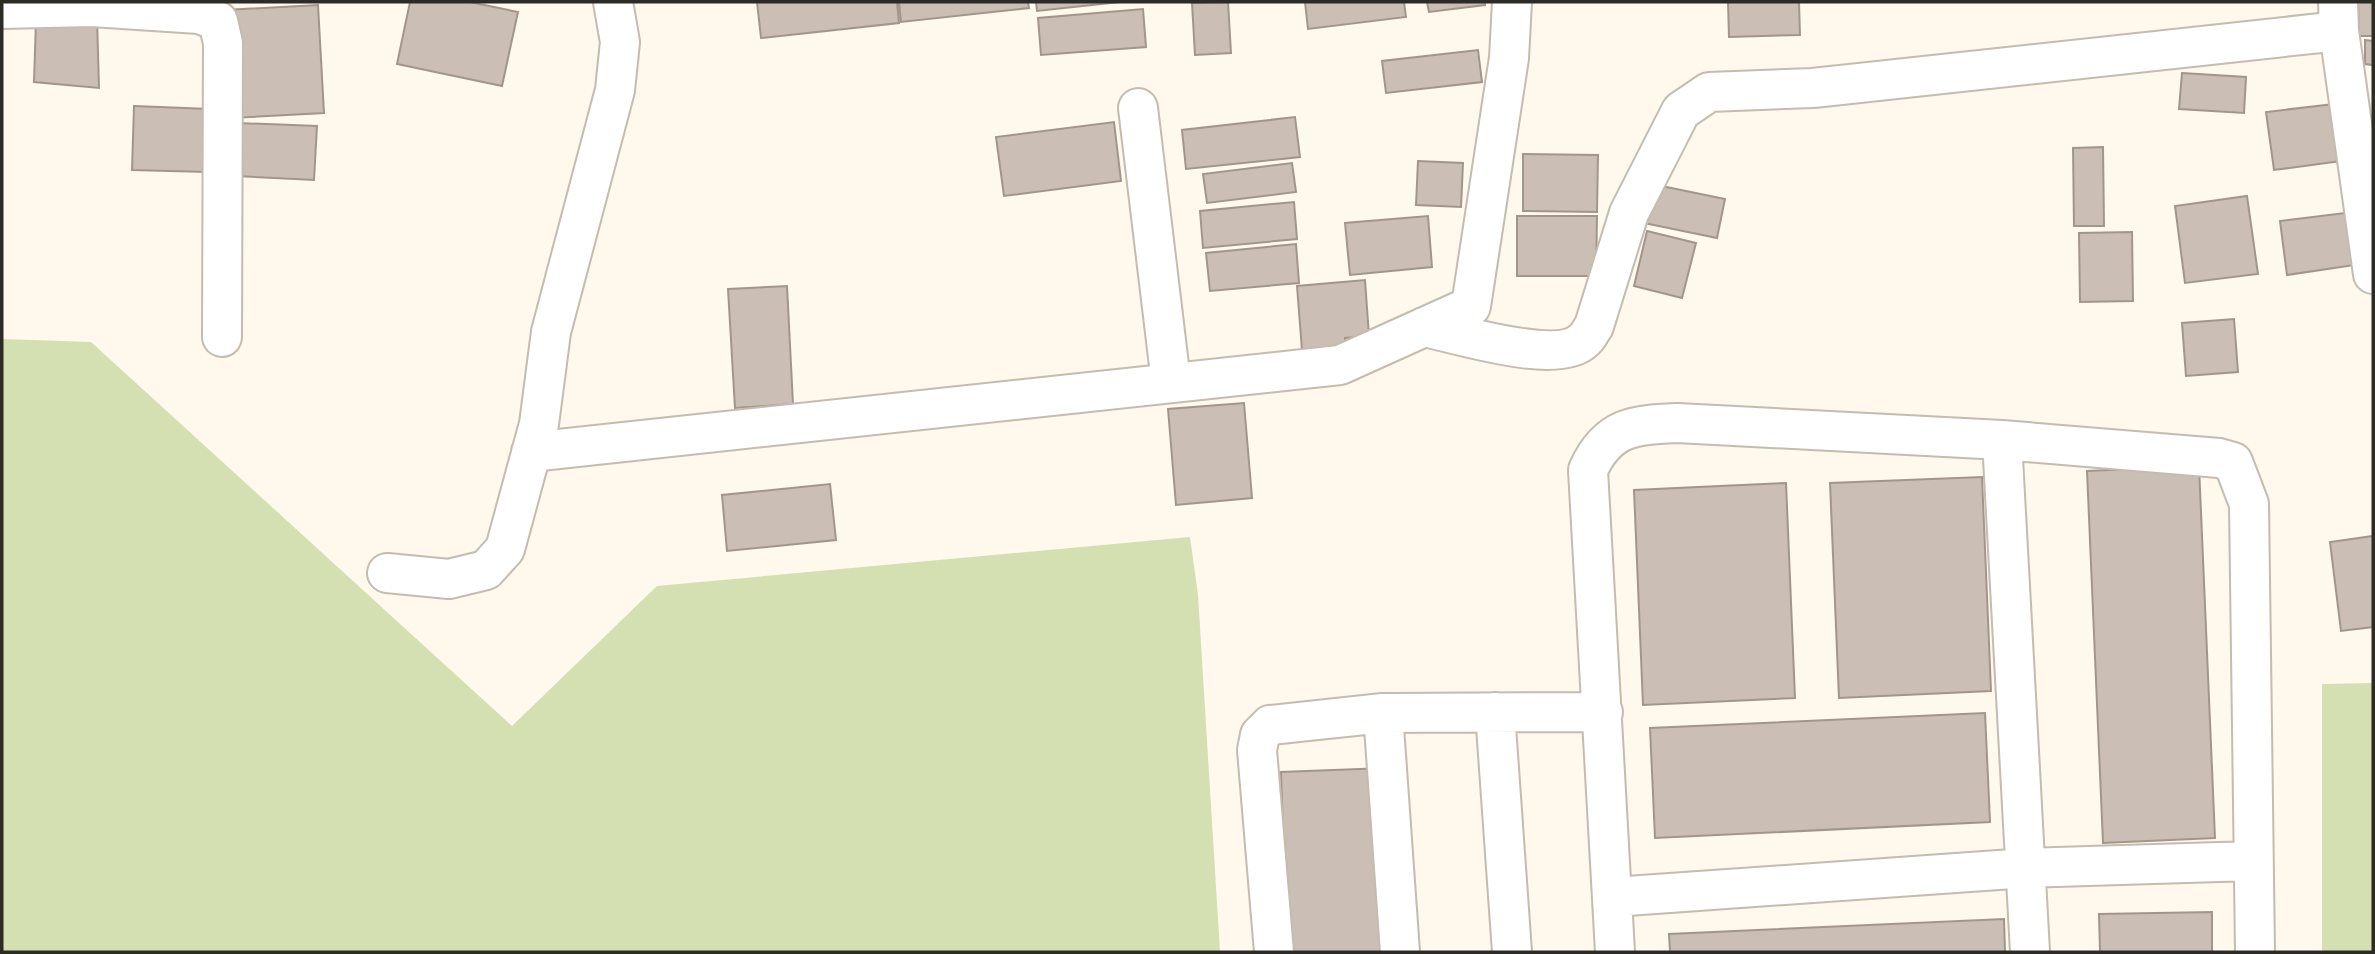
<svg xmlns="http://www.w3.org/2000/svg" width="2375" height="954" font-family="Montserrat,sans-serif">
  <rect width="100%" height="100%" fill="#fef8ed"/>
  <path fill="#d4dfb2" d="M2,339L91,342L512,726L657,586L1190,537L1198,595L1220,952H2Z
    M2373,683V952H2322V684Z"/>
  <path fill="#cbbeb5" stroke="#a2968c" stroke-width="2" d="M410,2H470L518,12L502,86L397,64Z
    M757,2H897L899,23L761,38Z
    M899,2H1028L1029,8L901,22Z
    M1036,2H1120L1037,11Z
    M1228,2L1231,53L1195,55L1192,3Z
    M1305,2H1404L1406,17L1308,29Z
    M1427,2H1485V5L1429,12Z
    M1728,2H1799L1800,35L1729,37Z
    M2358,2H2373V36H2359Z
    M318,5L324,113L231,118L225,10Z
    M1143,9L1146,47L1041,55L1038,18Z
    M97,18L99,88L34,82L36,20Z
    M2365,40L2373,41V65L2365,64Z
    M1478,50L1482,82L1386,93L1382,61Z
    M2182,73L2246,77L2244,113L2179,109Z
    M2342,103L2349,160L2274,170L2266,112Z
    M134,106L209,109L207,172L132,170Z
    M1295,117L1300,157L1186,169L1182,130Z
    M1114,122L1121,181L1004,196L996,137Z
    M238,123L317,126L314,180L235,176Z
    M2103,147L2104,226H2074L2073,148Z
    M1523,154L1598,155L1597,212L1523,211Z
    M1418,161L1463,163L1461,207L1416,205Z
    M1292,163L1296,192L1207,203L1203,174Z
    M1652,184L1725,199L1717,238L1644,223Z
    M2247,196L2258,274L2185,283L2175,206Z
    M1294,202L1297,239L1203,248L1200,211Z
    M2361,211L2368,263L2287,275L2280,221Z
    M1428,216L1432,267L1350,275L1345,223Z
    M1517,216H1597L1596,276H1517Z
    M1647,231L1696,243L1682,298L1634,286Z
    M2132,232L2133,301L2080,302L2079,233Z
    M1296,244L1299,283L1210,291L1206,253Z
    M1365,280L1369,336L1345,338L1346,347L1302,350L1297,286Z
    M787,286L793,404L735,408L728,289Z
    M2234,319L2238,372L2186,376L2182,323Z
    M1244,403L1252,498L1176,505L1168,409Z
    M2199,466L2215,838L2103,843L2087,471Z
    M1982,477L1991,691L1839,698L1830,483Z
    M1786,483L1795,698L1643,705L1634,490Z
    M830,484L836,540L727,551L722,495Z
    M2373,536V627L2341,631L2330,542Z
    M1985,713L1990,822L1655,838L1650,728Z
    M1385,768L1392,952H1287L1281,772Z
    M2212,912V952H2100L2099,914Z
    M2004,919L2005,952H1670L1669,934Z"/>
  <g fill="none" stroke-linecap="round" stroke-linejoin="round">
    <g stroke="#c3bcaf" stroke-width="42">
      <path id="minor" d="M2338,2L2339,31L2373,274
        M2,9L92,7L199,14L218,21L223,43L222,337
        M1138,108L1171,382
        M1424,327C1459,334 1558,366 1584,340C1588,337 1591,330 1594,326L1629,213L1681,111L1709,92L1813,88L2339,31
        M2002,440L2030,952
        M531,452L1340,365L1471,306L1509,58L1512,2
        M387,573L449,579L486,570L505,549L539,424L551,332L615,90L620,42L613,2
        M1495,712L1512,952
        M1383,713L1400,952
        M1613,897L2027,868L2252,861
        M1274,952L1257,750L1260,735L1270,725L1383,713L1603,712
        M1615,952L1588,470C1608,426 1634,425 1677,423L2002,440L2219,458L2233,462L2249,504L2255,952"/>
    </g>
    <use href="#minor" stroke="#fff" stroke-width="38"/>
  </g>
  <rect width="2375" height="954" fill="none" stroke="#2d2b26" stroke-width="7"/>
</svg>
